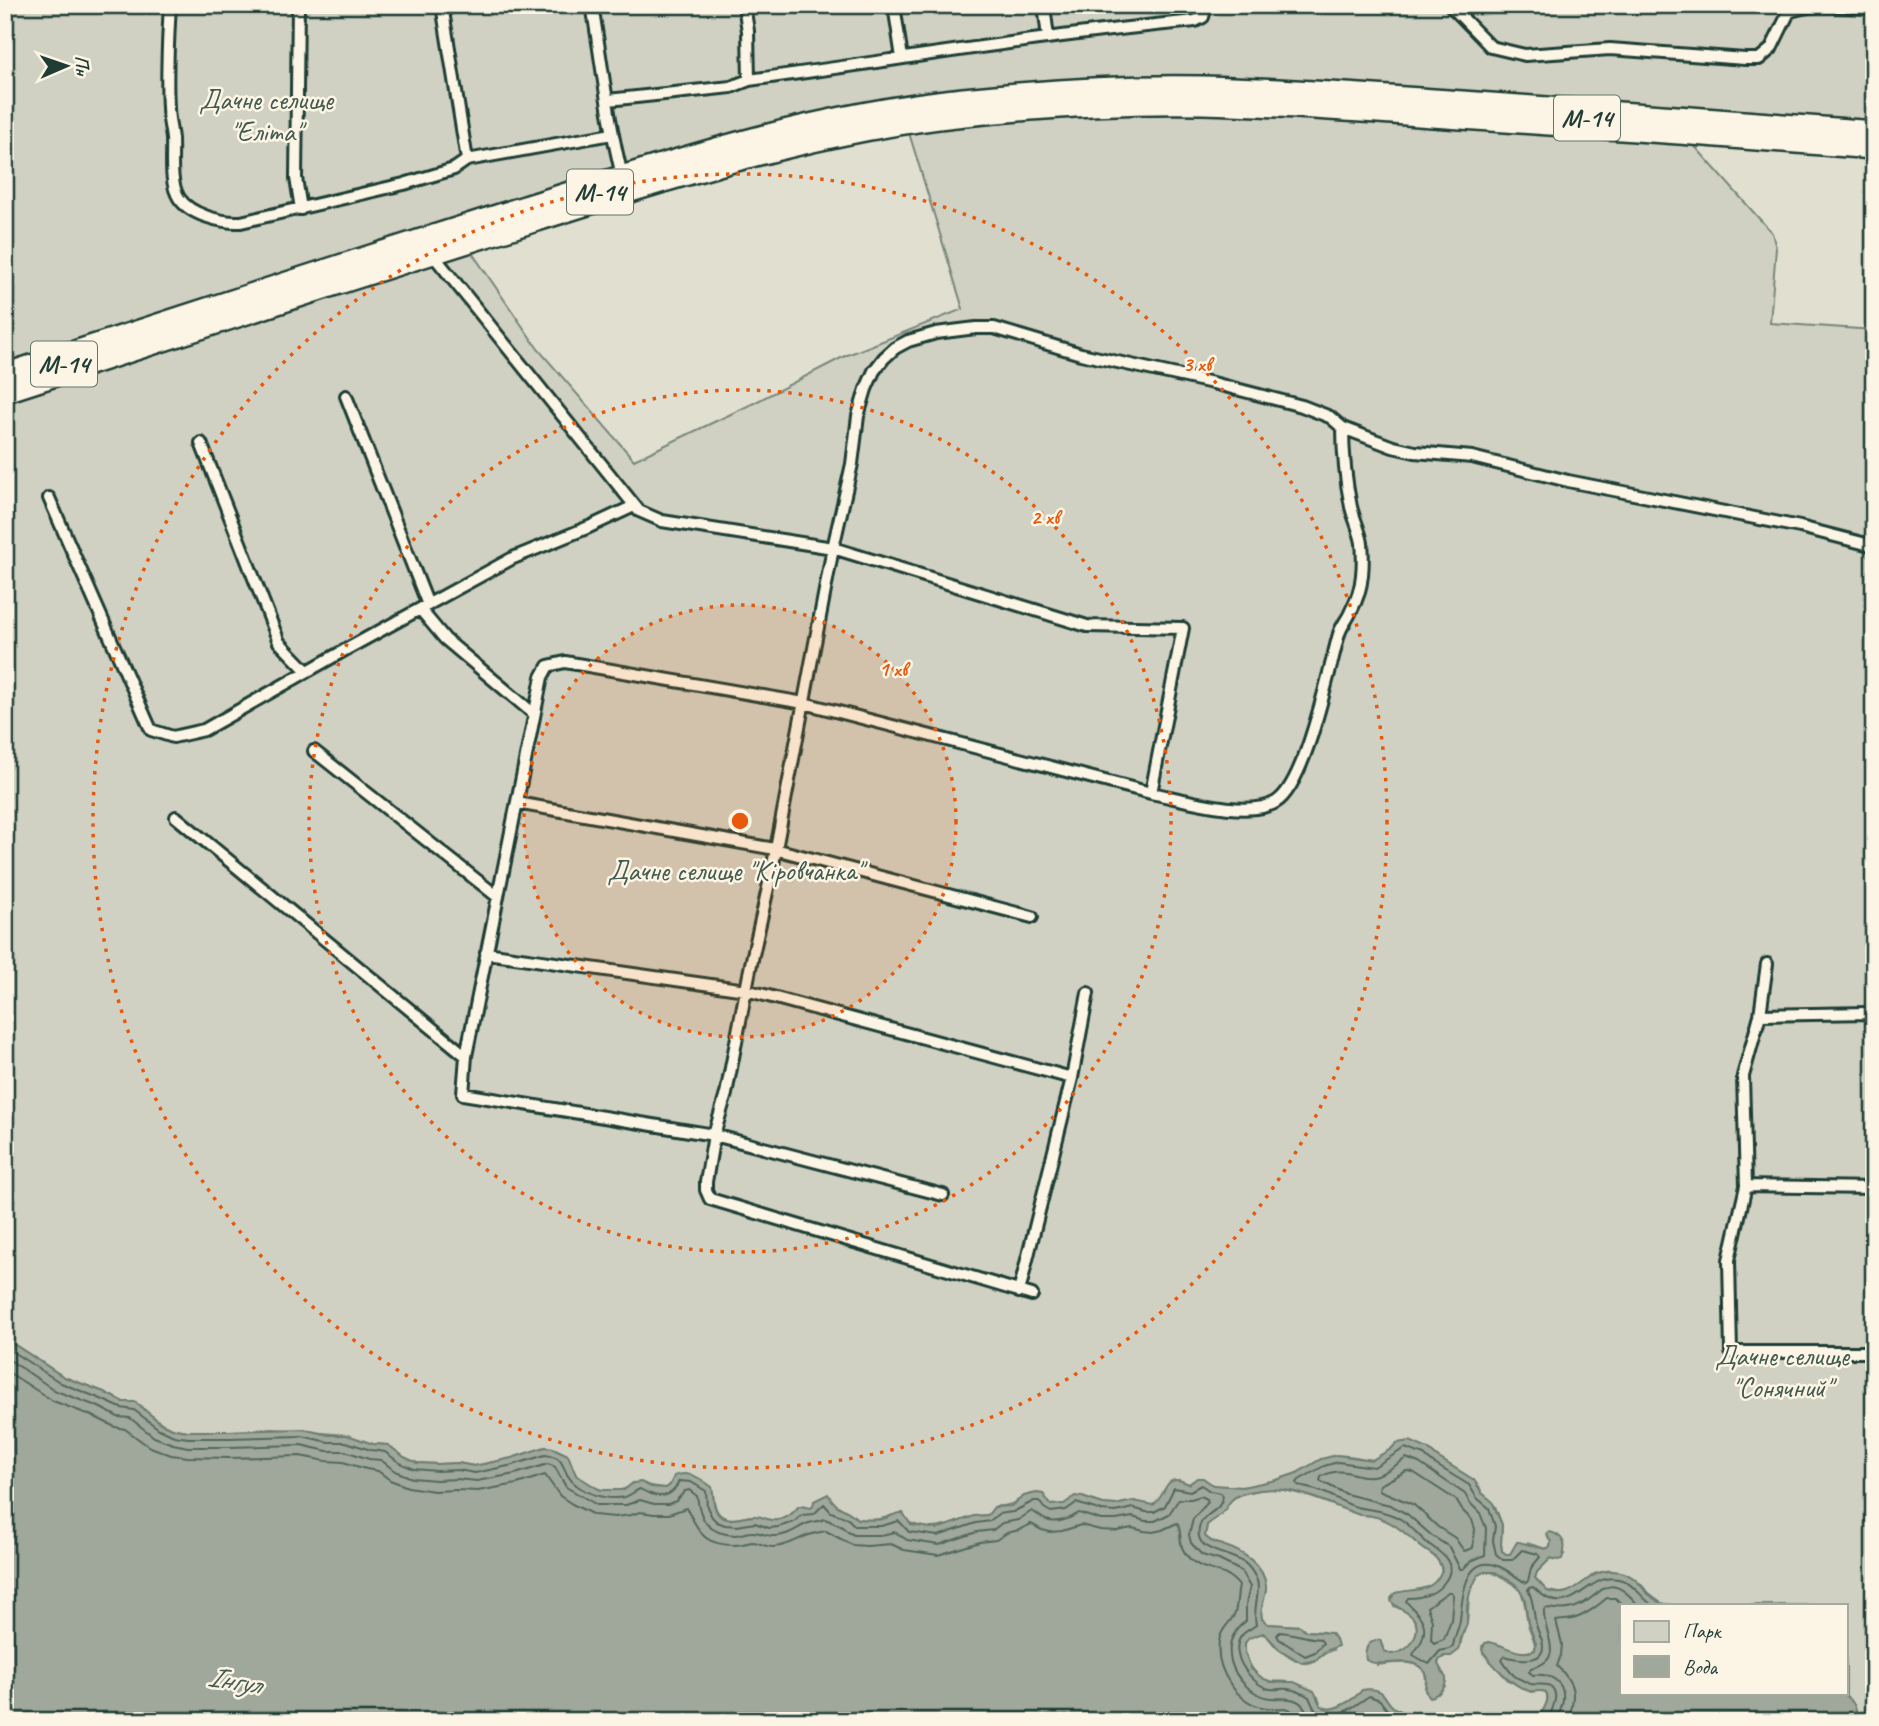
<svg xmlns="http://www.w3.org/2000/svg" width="1879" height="1726" font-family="Caveat,sans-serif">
  <rect width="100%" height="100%" fill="#f3eede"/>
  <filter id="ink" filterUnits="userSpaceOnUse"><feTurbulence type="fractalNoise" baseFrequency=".0143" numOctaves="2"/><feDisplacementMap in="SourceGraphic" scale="14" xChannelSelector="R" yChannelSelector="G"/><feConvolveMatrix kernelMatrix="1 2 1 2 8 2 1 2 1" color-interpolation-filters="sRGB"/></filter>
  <g filter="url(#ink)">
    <path fill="#e1dfd0" d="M906,123L963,309L845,356L752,404L634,460L538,349L466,244Z
      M1684,134L1874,150V330L1770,323L1776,248Z"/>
    <path fill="#d0d1c2" stroke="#78877b" stroke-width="2" d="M5,5H1874V130L964,97L5,373Z
      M1083,105L1684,134L1772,233L1776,248L1770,323L1874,330V1721H1855L1857,1713L1844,1693H1846V1605H1672L1661,1603L1649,1594L1640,1583L1610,1570L1594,1574L1581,1586L1566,1594L1547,1591L1535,1578L1537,1572L1551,1558L1555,1560L1564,1554L1548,1537L1551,1542L1550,1547L1546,1549L1527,1543L1510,1554H1506L1502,1551L1501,1544L1502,1525L1495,1506L1482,1493L1479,1486L1466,1475L1437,1457L1428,1449L1397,1443L1391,1449L1372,1460C1359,1458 1347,1454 1334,1456C1321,1458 1311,1466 1299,1472C1283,1480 1259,1486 1240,1487C1232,1487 1221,1487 1213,1485C1201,1480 1203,1474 1189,1484L1179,1480L1159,1502L1153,1506L1134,1501L1115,1505L1103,1504L1082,1497L1064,1504L1051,1505L1043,1494C1022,1490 1018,1508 996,1506L988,1515C983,1516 977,1515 972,1517C935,1530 929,1534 893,1515C867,1527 839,1514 813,1506L809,1509L803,1505C795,1512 785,1521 773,1521C766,1520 759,1516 751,1516C747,1516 744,1518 740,1518C718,1522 714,1510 713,1492L670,1485L666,1488C654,1488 645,1483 633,1483C619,1498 590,1490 577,1476C572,1471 570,1462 567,1455L553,1448L545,1447L512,1458L474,1466L458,1463L437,1464L417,1463L404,1457L388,1445L373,1444L347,1435L273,1429L230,1431H188L175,1429L163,1424L144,1410L140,1405L123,1402L104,1392L64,1377L9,1341L5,1336V392L466,244L538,349L634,460L752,404L845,356L963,309L906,123Z
      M1270,1488C1302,1491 1330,1505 1360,1515C1385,1514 1402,1530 1420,1546C1430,1554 1439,1556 1442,1570C1433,1594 1416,1588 1396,1593L1391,1598L1394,1606C1400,1609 1409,1612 1413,1618C1422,1629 1414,1646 1402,1651C1399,1653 1395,1653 1391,1654L1384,1651L1380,1640L1377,1665C1396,1663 1432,1655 1425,1687L1438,1694L1445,1686L1438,1664L1439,1660L1460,1647C1461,1639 1463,1634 1466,1626C1471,1610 1464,1587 1479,1574C1486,1569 1493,1573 1500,1576C1527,1588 1523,1598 1528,1624C1530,1633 1536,1640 1535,1650C1519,1657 1504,1648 1489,1642L1482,1646L1483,1653L1508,1680L1531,1692L1541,1690L1546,1692C1550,1700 1544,1708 1541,1716L1544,1721H1417C1411,1714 1404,1713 1396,1709C1380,1700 1392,1688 1362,1690C1356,1698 1332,1714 1322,1707C1319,1704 1319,1700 1318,1697C1310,1692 1302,1685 1294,1683C1283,1679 1273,1685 1262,1678C1247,1669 1233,1634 1260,1634C1268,1633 1271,1642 1276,1647C1280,1651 1299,1663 1304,1663C1316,1665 1322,1652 1333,1650L1324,1632L1306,1631L1300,1626L1268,1624L1262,1619L1261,1614L1263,1598L1266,1592L1223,1545L1209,1541L1205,1536L1207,1525L1224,1510L1228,1503L1234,1498L1240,1494Z"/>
    <path fill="#a0a89b" stroke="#6c7d72" stroke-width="2" d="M5,1336L9,1341L64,1377L104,1392L123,1402H135L162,1424L175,1429L188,1431H230L302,1429L329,1435H347L373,1444L388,1445L404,1457L417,1463L437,1464L458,1463L474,1466L512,1458L545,1447L553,1448L568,1455L576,1475L600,1490H624L633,1483L641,1482L651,1487L666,1488L670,1485L674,1476C689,1470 700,1478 712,1487C714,1495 712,1506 718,1514C728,1525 744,1515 756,1516C763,1516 769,1522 777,1520C787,1519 793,1513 799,1506L811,1508L813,1506L814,1501L828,1494C838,1512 845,1506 857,1519C867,1520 877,1521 886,1518C893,1516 895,1512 903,1513L911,1525L937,1529L974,1516L988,1515L994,1507L1011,1506L1024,1496L1037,1493L1043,1494L1051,1505L1064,1504L1075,1496L1082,1497L1103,1504L1115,1505L1134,1501L1153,1505C1164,1499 1164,1479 1177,1480C1181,1480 1185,1483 1189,1484L1197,1478H1203L1213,1485L1242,1487L1276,1480L1297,1473L1321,1459L1337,1455L1372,1460L1391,1449L1397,1443L1410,1441L1428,1449L1437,1457L1474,1480L1482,1493L1492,1501L1502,1525L1501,1544L1502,1551L1506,1554H1510L1517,1542H1519L1545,1549L1550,1547L1551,1542L1548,1537L1547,1533L1550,1532C1565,1536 1567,1546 1562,1559L1558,1560L1551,1558L1537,1572L1535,1578L1547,1591C1577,1602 1585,1569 1612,1571C1641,1572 1642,1596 1661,1603C1664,1605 1668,1604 1672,1605H1622V1693H1844C1854,1706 1858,1702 1855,1721H1544L1541,1714C1545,1706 1550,1700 1546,1692C1540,1690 1535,1692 1529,1691C1512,1686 1491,1663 1482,1650L1485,1643L1489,1642C1506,1645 1518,1657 1535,1650L1536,1643L1528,1623L1525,1600L1523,1595L1515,1584L1507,1578L1494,1572H1484L1478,1575L1470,1592L1467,1606V1624L1461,1637L1459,1650L1451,1656H1444L1439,1660L1438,1664L1446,1678C1447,1686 1439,1695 1430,1697L1425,1691C1426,1685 1428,1678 1425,1673C1417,1652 1381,1670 1366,1660C1364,1649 1367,1641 1380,1640L1384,1651L1391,1654C1395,1653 1399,1653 1402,1651C1413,1646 1422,1629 1413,1618C1407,1610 1397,1609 1391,1601L1395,1593C1415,1588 1433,1594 1442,1570C1439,1556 1430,1554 1420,1546C1402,1530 1385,1514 1360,1515C1322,1502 1290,1482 1249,1492C1244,1494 1238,1494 1234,1498C1229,1501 1228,1506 1224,1511C1220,1516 1212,1520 1207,1525L1205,1536C1211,1543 1217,1543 1225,1546C1243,1552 1264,1565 1266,1586C1267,1597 1259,1605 1262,1619L1268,1624L1300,1626L1306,1631L1331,1633L1336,1639L1338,1646L1325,1651L1316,1660L1302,1663L1279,1649L1267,1636L1263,1633L1249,1638L1245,1643V1652L1251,1669L1262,1678L1271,1682H1294L1314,1691C1317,1695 1317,1703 1322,1706C1332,1715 1356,1698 1362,1690C1388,1686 1382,1701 1396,1709C1404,1713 1411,1714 1417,1721H5Z"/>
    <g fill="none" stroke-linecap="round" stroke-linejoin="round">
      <path stroke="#53685d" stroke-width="2" d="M5,1347L61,1383L101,1399L121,1408L134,1410L159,1429L174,1436L188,1438H230L302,1436L328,1442H346L371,1450L385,1452L400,1463L414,1469L437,1471L458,1470L475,1473L513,1465L545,1455C563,1456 561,1464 568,1476C579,1493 606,1501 625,1497C631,1495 635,1491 640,1489C656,1498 671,1501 679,1481L691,1482L706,1491L707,1507L712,1517L717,1522L725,1525L737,1526L755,1523L769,1528L778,1527L794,1522L802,1515L814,1514L824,1504L831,1512L847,1518L855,1526H881L899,1521L909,1532L938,1536L976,1523L990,1521L998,1514L1013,1512L1034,1501H1039L1044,1508L1051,1512L1066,1510L1076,1503L1102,1511L1116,1512L1133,1508L1146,1512H1154L1165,1506L1174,1488L1190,1491L1201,1485L1210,1491L1221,1493L1223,1496C1222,1500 1221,1503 1219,1506C1213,1513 1203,1516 1200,1525C1190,1554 1232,1551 1247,1565C1250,1568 1254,1574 1256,1578C1262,1589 1252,1608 1256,1625C1252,1628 1246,1631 1243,1634C1227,1652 1249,1681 1266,1688C1273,1691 1281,1688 1288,1689C1296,1690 1303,1693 1309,1697C1311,1701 1313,1708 1317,1712C1332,1725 1357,1704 1369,1696L1380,1700C1387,1712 1394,1716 1407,1721
        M5,1357L56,1391L99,1407L118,1417L130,1418L154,1437L173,1444L188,1447H230L301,1445L327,1451H345L369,1459L381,1460L395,1471L412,1478L436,1480L457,1479L477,1481L515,1474L548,1464L555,1467L566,1487L597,1505H626L640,1500L654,1504H668L676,1501L685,1491L689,1490L697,1496C700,1520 708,1534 735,1535C741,1535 746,1532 751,1532C759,1531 765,1536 773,1536C785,1537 794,1530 804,1525C810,1522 817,1522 825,1519L841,1526L848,1532L854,1535H881L895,1532L907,1540L939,1545L977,1532L993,1530L1002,1523L1018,1520L1032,1511C1036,1513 1041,1518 1046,1520C1057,1524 1070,1519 1079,1513L1101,1520H1116L1133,1517L1145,1521H1155L1169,1514L1179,1499H1191L1201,1496L1207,1499L1208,1502L1193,1519L1189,1535L1191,1543L1202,1555L1219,1560L1241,1571L1250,1587L1246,1604V1621C1215,1643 1232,1686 1265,1697C1276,1700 1287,1696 1297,1701C1305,1704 1307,1715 1314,1721
        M5,1370L53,1401L95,1417L115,1427L125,1429L148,1446L171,1455L188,1457L230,1458L300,1456L326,1461L343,1462L366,1469L378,1471L390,1480L408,1487L434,1491L457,1490L478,1491L517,1484L545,1475L560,1496L572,1504L594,1515L615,1517L631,1515L640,1512L654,1514H669L686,1508C701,1532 701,1545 735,1545C741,1545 746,1543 752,1542C759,1542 765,1547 773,1547C787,1547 797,1539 809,1535C815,1533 820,1532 826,1531L852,1545L867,1546L891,1544L904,1550L938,1555L980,1542L996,1540L1007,1533L1019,1530L1031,1524L1042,1530L1050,1532L1062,1531L1081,1525L1100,1530L1117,1531L1132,1528L1144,1531L1153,1532L1162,1530L1177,1523C1184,1535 1175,1544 1190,1559C1204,1573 1227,1568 1239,1586C1237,1595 1237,1605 1235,1613C1232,1622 1221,1627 1219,1641C1215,1670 1237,1705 1268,1708C1286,1710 1288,1702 1299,1721
        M1405,1448L1424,1455L1433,1463L1469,1485L1477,1498L1489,1508L1495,1526L1493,1541L1496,1554L1503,1560H1512L1522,1550L1538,1554L1540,1557L1531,1568L1528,1581L1526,1583C1517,1578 1508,1570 1498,1566C1464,1553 1462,1600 1460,1620C1459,1628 1454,1637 1453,1646L1449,1649L1440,1651L1429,1664L1413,1655C1415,1650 1420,1646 1422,1640C1430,1620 1415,1613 1406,1601L1408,1598C1424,1598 1437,1594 1446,1580C1458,1561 1439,1552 1426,1542C1418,1535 1411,1526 1402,1520C1389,1512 1375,1510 1361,1508C1348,1506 1337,1498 1325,1493C1317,1490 1308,1488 1299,1486L1297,1483L1299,1480L1324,1466L1338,1462L1374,1467Z
        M1406,1458L1419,1463L1465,1494L1470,1503L1480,1513L1486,1528L1485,1555L1471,1561L1463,1569H1460L1449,1547L1431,1535L1407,1514L1390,1505L1346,1494L1320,1481L1321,1477C1344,1463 1357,1481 1377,1475C1387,1472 1398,1464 1406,1458Z
        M1406,1471L1413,1472L1456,1500L1462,1510L1472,1520L1475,1529L1473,1548L1464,1551L1455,1538L1438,1527L1414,1505L1379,1490L1380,1485Z
        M1448,1592H1451L1453,1595L1451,1620L1444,1639L1434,1643L1431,1640L1432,1621L1427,1607Z
        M1280,1632C1295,1633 1305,1638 1320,1639L1323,1643L1315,1652L1305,1656L1279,1639L1277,1635Z
        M1550,1721C1549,1711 1557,1704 1555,1694C1552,1680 1540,1686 1531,1684C1527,1683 1520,1679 1516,1677C1510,1673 1506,1666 1502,1660L1505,1656C1518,1660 1549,1665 1542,1640C1540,1635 1537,1630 1536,1624C1533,1612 1534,1601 1528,1590L1529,1588L1533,1587C1573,1628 1586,1567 1622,1580C1635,1585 1641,1597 1652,1605
        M1558,1721C1558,1713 1563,1707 1563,1699C1565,1681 1549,1673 1533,1675L1529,1672L1531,1668C1568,1660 1542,1632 1544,1610L1546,1608C1553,1609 1562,1610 1568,1609C1601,1604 1603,1563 1638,1605
        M1569,1721C1575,1695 1577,1685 1557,1666L1561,1655L1562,1644L1556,1621C1561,1620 1567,1620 1573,1619C1586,1615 1597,1606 1607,1598H1615L1624,1605"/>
      <g stroke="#1f3d34" stroke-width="16">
        <path id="lane" d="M170,5C168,39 166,74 168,107C168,118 171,129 172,139C173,157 169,182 179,198C190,215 222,223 241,222L404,184L454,169L467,160L612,134
          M298,5L296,178L301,209
          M442,5L467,160
          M592,5C602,63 608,122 623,179
          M744,5L748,31L749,80
          M894,5L902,58
          M1044,5L1048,38
          M1450,5L1491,47L1525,55L1610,49L1745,59H1759L1771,49L1789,12C1815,1 1846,8 1874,8
          M608,100L731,87L749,80C898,60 1046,35 1195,21L1203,17L1206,5
          M430,251L639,511L662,521L833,548L1087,626L1183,628L1151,793C1182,799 1248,819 1276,802C1306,784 1329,669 1339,634C1341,626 1348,619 1351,611C1357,600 1361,587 1362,575C1363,565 1363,553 1362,543C1360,531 1354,519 1351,507C1346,482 1343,454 1343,428
          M346,396L428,605
          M201,443L279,642L307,671
          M49,498L151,730L173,737L204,730L345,650L513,558L589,527L634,506
          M420,609L445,639L534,714
          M314,751L498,897
          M517,803L775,849L1032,917
          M176,817L466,1056
          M486,953L746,990L1072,1078
          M1767,964L1760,1015L1743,1076L1746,1186L1729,1260L1731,1352H1874
          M1760,1015L1869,1013L1874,1018
          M1746,1186L1874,1188
          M943,1195L714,1135L463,1094L466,1056L542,677L548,666L565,662L804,703L1151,793
          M1019,1292L1072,1078L1088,993
          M1032,1295L710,1199L706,1190V1182L714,1135L726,1094L751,964L772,870L833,548L852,464L858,416L866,389L874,371L884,358L895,348L908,341L936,333L976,328H994L1081,354L1213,383L1302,406L1330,417L1343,428L1393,447L1415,452L1472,457L1568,481L1800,527L1874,546"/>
      </g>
      <g stroke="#1f3d34" stroke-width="42">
        <path id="highway" d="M5,383C179,326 352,270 526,215C667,171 816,122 964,107C1043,99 1124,93 1203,95C1290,97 1376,104 1462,110C1599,119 1737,129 1874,140"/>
      </g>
      <use href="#lane" stroke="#fcf5e5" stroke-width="10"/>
      <use href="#highway" stroke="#fcf5e5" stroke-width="37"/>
    </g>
  </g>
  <circle cx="740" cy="821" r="216" fill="#e8590c" fill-opacity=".12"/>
  <g fill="none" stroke="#e8590c" stroke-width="3.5" stroke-dasharray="3.5 7">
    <circle cx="740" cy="821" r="216"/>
    <circle cx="740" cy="821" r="431"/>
    <circle cx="740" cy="821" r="647"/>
  </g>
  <g text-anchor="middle" stroke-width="5" stroke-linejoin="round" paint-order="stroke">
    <g fill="#fcf5e5" stroke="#617469" stroke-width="2">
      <rect x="1554" y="95.5" width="66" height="45" rx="5"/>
      <rect x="567" y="169.5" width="66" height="45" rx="5"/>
      <rect x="31" y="341.5" width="66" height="45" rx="5"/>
    </g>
    <g font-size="26" font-weight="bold" fill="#1f3d34">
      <text x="1587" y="127">М-14</text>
      <text x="600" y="201">М-14</text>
      <text x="64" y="373">М-14</text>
    </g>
    <g font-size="28" fill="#425b50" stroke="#fcf5e5">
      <text x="266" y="109">Дачне селище<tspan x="266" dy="32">"Еліта"</tspan></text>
      <text x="735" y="880">Дачне селище "Кіровчанка"</text>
      <text x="1782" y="1365">Дачне селище<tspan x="1782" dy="32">"Сонячний"</tspan></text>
    </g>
    <g font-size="30" font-style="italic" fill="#465d53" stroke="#fcf5e5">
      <text transform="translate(234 1680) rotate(10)" y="10">Інгул</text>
    </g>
  </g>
  <circle cx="740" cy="821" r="10" fill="#e8590c" stroke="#fcf5e5" stroke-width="3.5"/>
  <g font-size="21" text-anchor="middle" font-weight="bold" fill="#e8590c" stroke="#fcf5e5" stroke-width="5" stroke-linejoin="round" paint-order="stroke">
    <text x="1197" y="371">3 хв</text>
    <text x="1045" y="524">2 хв</text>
    <text x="893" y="676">1 хв</text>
  </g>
  <rect width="1879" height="1726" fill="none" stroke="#fcf5e5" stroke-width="28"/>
  <rect x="14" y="14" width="1851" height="1698" fill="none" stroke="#1f3d34" stroke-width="2.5" filter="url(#ink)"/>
  <rect x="1620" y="1604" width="228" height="91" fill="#fcf5e5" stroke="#a4ab9e" stroke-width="2"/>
  <rect x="1634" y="1621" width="35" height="21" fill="#d0d1c2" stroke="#a4ab9e" stroke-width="2"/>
  <text x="1683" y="1638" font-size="21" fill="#1f3d34">Парк</text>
  <rect x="1634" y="1656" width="35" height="21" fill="#a0a89b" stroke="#a4ab9e" stroke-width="2"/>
  <text x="1683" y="1674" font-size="21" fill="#1f3d34">Вода</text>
  <g transform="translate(66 66) rotate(88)" stroke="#fcf5e5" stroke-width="5" paint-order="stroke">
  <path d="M0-5L12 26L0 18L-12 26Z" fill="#1f3d34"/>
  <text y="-10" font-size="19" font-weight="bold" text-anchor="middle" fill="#1f3d34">Пн</text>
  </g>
</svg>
